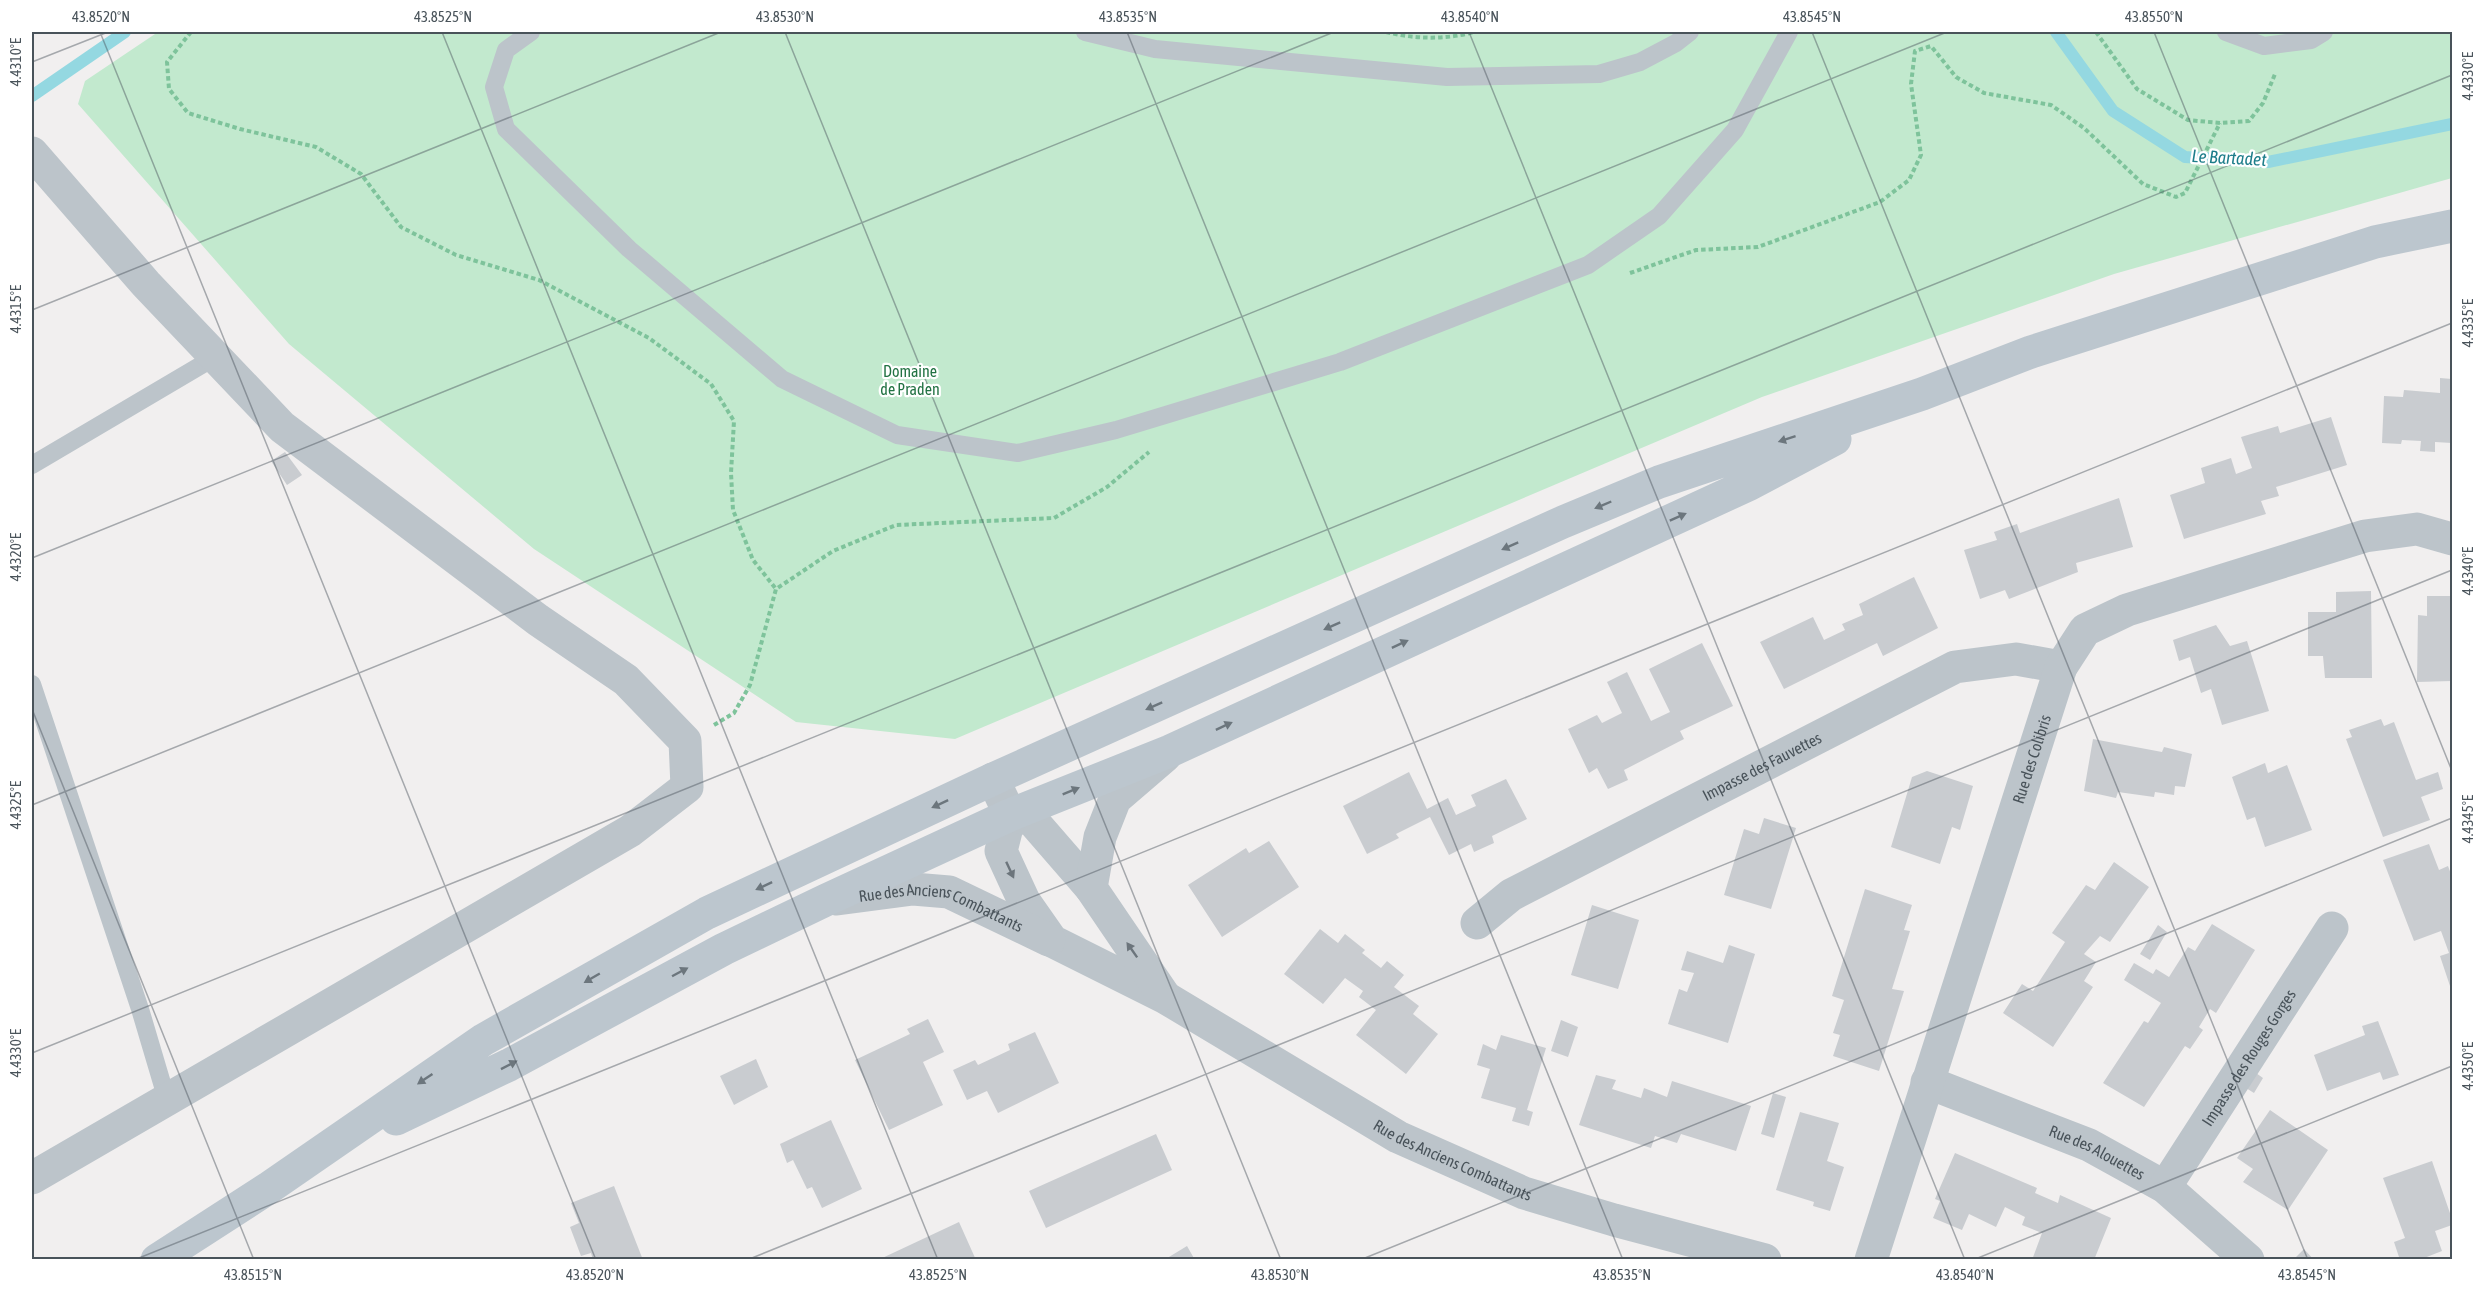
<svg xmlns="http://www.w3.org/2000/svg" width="2484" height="1291" font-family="'Asap Condensed',sans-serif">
  <rect width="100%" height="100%" fill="#f1efef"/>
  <path fill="#c2e9ce" d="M158,32H2452V178L2114,274L1762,397L955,739L796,722L534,549L289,344L78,104L85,81Z"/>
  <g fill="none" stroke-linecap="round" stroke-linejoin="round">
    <path stroke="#94d8e1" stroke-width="12" d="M2056,32L2113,111L2185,157L2268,162L2452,124
      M32,96L125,32"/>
  </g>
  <path fill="#c9ccd0" d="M2440,378L2452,379V443L2435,442V452L2420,451L2421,441L2402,440L2401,444L2382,443L2384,396L2403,397L2404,390L2440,393Z
    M2331,417L2347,465L2276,487L2279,496L2261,501L2266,514L2184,539L2170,495L2205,483L2201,468L2231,458L2236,474L2252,468L2241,437L2278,426L2280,433Z
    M285,452L302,475L287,485L271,461Z
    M2119,498L2133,547L2076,563L2078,572L2009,599L2005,590L1980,599L1964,550L1997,540L1994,532L2017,524L2020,533Z
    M1914,577L1938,628L1883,656L1877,643L1784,689L1760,642L1813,617L1824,640L1845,630L1842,624L1863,615L1859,604Z
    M2371,591L2372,678H2325L2323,656H2308V612H2336V592Z
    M2427,596H2452V681L2417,682L2418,615L2427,616Z
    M2216,625L2230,646L2247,641L2269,711L2222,725L2211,689L2201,693L2190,657L2179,661L2173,640Z
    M1702,643L1733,706L1680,731L1684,739L1624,770L1628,780L1608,789L1597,768L1589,773L1568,729L1597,715L1602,723L1622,713L1607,682L1627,672L1651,721L1670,712L1649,669Z
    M2381,719L2384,726L2394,722L2416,780L2438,772L2443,789L2421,797L2430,820L2383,837L2346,739L2352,737L2349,730Z
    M2093,739L2162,752L2164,747L2192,754L2185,787L2175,786L2174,795L2155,792L2154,797L2118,792L2116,798L2084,791Z
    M2265,763L2268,773L2287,765L2312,830L2265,847L2255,817L2247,820L2232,777Z
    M1927,771L1973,786L1960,830L1952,827L1940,864L1891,847L1912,777Z
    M1409,772L1427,809L1448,798L1456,815L1476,806L1471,795L1506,779L1527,819L1492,836L1494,843L1474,852L1471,844L1449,855L1430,817L1396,834L1399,838L1367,854L1343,806Z
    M1764,818L1796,828L1771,909L1724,895L1744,829L1759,834Z
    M1269,841L1299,887L1222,937L1188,885L1246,848L1249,853Z
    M2429,844L2439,870L2448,866L2452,877V992L2440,956L2449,953L2441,931L2414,941L2383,860Z
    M2114,862L2149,887L2110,942L2100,936L2084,954L2096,962L2084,981L2093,987L2053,1047L2003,1013L2022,984L2033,991L2065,942L2052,933L2086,885L2095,890Z
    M1865,889L1912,905L1904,930L1910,931L1892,989L1904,991L1879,1071L1833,1056L1840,1035L1833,1033L1844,1000L1832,996Z
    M1592,905L1639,920L1618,989L1571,975Z
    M2212,924L2255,950L2216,1013L2210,1009L2199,1027L2203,1030L2190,1049L2185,1046L2144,1107L2103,1083L2144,1021L2148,1023L2161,1003L2124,980L2134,963L2153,974L2156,969L2169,977L2188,947L2195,951Z
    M2158,925L2167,932L2150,960L2140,954Z
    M1320,929L1338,943L1345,934L1365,950L1362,953L1381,968L1387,961L1404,975L1394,987L1419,1006L1413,1014L1438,1034L1406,1074L1356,1035L1376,1010L1359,997L1363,991L1345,978L1323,1004L1284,974Z
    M1729,945L1755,954L1728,1043L1668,1024L1679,989L1687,992L1694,973L1681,970L1687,951L1723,963Z
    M928,1019L944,1052L923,1062L943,1105L889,1130L855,1060L910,1034L907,1029Z
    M1561,1020L1578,1027L1568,1057L1551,1051Z
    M2378,1021L2399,1075L2383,1080L2380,1072L2327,1091L2314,1055L2365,1035L2362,1026Z
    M1035,1032L1059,1083L998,1113L987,1091L967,1100L953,1070L975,1060L978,1065L1010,1050L1008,1044Z
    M1501,1035L1546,1048L1527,1110L1533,1112L1529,1126L1512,1121L1516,1108L1481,1098L1490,1069L1477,1065L1483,1044L1496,1050Z
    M756,1059L768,1087L734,1105L720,1076Z
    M2256,1073L2263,1078L2254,1093L2246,1088Z
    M1596,1075L1616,1080L1612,1089L1641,1098L1644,1088L1667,1097L1672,1081L1751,1106L1736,1151L1681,1134L1677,1143L1655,1136L1651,1148L1579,1125Z
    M1773,1093L1786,1097L1774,1138L1761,1134Z
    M2270,1110L2328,1150L2288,1210L2243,1182L2253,1169L2237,1158Z
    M1800,1112L1839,1123L1827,1161L1844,1167L1830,1211L1813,1206L1814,1202L1776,1190Z
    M831,1120L862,1189L822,1208L812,1187L807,1189L793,1160L787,1163L780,1144Z
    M1156,1134L1172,1170L1046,1228L1029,1191Z
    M1955,1153L2037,1188L2035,1193L2058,1203L2060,1195L2111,1218L2094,1260H2064L2057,1257L2056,1260H2032L2042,1233L2022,1225L2025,1217L2005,1207L1996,1227L1969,1214L1962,1230L1933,1218L1940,1201L1935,1199Z
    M2432,1161L2452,1219V1225L2435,1231L2442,1251L2419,1260H2400L2394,1242L2405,1238L2383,1178Z
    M614,1186L643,1260H593L591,1253L581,1256L570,1227L579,1223L571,1203Z
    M959,1222L976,1260H878Z
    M1187,1246L1195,1260H1164Z
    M2304,1249L2314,1260H2293Z"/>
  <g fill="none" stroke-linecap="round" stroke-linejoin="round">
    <path stroke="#7ec39b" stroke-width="4" stroke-dasharray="4.5 3" stroke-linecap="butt" d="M191,32L167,62L169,89L188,113L240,129L316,147L361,174L401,227L456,255L539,280L649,338L711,384L734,421L731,473L733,510L753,560L776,589
      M1386,32C1414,39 1446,40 1474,32
      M2096,32L2137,89L2188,120L2220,123L2249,121L2263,103L2275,74
      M1630,273L1696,250L1758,247L1880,202L1909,180L1921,155L1911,84L1915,51L1931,46L1956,77L1984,93L2051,105L2084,128L2143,184L2176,197L2185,193L2220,123
      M714,725L734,713L750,685L776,589L833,551L896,525L1054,518L1107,487L1149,452"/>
    <path stroke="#bcc4ca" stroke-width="18" d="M531,32L506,50L494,87L506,129L629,249L782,379L897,435L1018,453L1116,430L1340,362L1588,265L1659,216L1735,130L1789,32
      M1085,32L1155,49L1447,77L1599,74L1640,62L1676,43L1690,32
      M2226,32L2264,46L2311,40L2324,32
      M32,465L215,357
      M32,684L140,1009L167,1100"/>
    <g stroke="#bcc4ca" stroke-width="33">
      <path d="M32,153L146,284L282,427L538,620L626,680L685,741L687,787L630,831L32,1178"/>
      <path id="s1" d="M993,779L1010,815L1001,851L1024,901L1052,941L1166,998L1398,1137L1524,1193L1614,1220L1765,1260"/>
      <path d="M1010,815L1032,820L1091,888"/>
      <path id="s2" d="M837,899L913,889L949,892L1049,940"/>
      <path id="s3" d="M1477,923L1511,895L1955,667L2016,659L2061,667"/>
      <path d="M1163,994L1091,888L1100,837L1115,799L1165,756"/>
      <path id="s4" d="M1927,1082L2089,1145L2165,1187L2248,1260"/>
      <path id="s5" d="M2165,1187L2332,928"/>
      <path id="s6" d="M1871,1260L2061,667L2085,630L2127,610L2365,536L2417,529L2452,539"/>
    </g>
    <path stroke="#bcc6ce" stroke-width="33" d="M396,1119L509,1065L724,949L826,900L1010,815L1170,751L1750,484L1835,439
      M157,1260L270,1187L483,1040L707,913L993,779L1563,522L1659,482L1922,394L2031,352L2375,242L2452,226"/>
  </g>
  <defs><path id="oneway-solid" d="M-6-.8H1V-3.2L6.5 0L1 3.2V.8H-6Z" transform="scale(1.5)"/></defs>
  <g fill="#6c767d">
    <use href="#oneway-solid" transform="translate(1787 439) rotate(162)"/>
    <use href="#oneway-solid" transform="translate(1603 505) rotate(157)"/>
    <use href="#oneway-solid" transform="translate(1678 517) rotate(-24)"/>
    <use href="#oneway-solid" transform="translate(1510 546) rotate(156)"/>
    <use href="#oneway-solid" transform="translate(1332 626) rotate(156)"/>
    <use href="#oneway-solid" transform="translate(1400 644) rotate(-25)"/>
    <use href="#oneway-solid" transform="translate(1154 706) rotate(156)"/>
    <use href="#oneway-solid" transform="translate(1224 726) rotate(-25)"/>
    <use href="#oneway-solid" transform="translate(1071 791) rotate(-22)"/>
    <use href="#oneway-solid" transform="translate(940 804) rotate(155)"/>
    <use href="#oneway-solid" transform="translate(764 886) rotate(155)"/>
    <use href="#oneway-solid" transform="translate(680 972) rotate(-28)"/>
    <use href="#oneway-solid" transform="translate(592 978) rotate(150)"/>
    <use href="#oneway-solid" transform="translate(509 1065) rotate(-27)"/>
    <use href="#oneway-solid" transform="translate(425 1079) rotate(146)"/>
  </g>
  <g fill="#6c757c">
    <use href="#oneway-solid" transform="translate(1010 870) rotate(65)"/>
    <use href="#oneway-solid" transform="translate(1132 950) rotate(-125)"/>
  </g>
  <path fill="none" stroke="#49535a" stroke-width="1.5" stroke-opacity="0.45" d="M100,32L596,1260M442,32L938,1260M785,32L1281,1260M1127,32L1623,1260M1469,32L1965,1260M1812,32L2308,1260M2154,32L2452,771M32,62L108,32M32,310L721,32M32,558L1334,32M32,709L254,1260M32,805L1947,32M32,1053L2452,75M134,1260L2452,323M747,1260L2452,570M1360,1260L2452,818M1973,1260L2452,1066"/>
  <g text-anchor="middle" stroke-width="4.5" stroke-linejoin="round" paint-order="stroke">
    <g font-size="16" fill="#227243" stroke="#fff">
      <text x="910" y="377">Domaine<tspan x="910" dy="18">de Praden</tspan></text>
    </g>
    <g font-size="16" fill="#49535a" stroke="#fff">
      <text dy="6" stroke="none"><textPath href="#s6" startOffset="526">Rue des Colibris</textPath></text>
      <text dy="6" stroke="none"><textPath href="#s3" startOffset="326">Impasse des Fauvettes</textPath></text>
      <text dy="6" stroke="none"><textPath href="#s2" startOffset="108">Rue des Anciens Combattants</textPath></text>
      <text dy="6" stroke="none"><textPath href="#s5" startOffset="154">Impasse des Rouges Gorges</textPath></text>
      <text dy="6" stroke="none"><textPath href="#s4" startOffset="184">Rue des Alouettes</textPath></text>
      <text dy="6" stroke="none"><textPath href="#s1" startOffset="638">Rue des Anciens Combattants</textPath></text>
    </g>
    <g font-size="18" font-style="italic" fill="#1d7d8a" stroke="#fff">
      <text transform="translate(2229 158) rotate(3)" y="6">Le Bartadet</text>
    </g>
  </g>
  <rect width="2484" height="1291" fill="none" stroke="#ffffff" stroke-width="66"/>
  <rect x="33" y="33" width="2418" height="1225" fill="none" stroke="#49535a" stroke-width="2"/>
  <g font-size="15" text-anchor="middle" fill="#49535a">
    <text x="101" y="22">43.8520°N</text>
    <text x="443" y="22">43.8525°N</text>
    <text x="785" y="22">43.8530°N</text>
    <text x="1128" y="22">43.8535°N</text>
    <text x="1470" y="22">43.8540°N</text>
    <text x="1812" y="22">43.8545°N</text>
    <text x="2154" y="22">43.8550°N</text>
    <text transform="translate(16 62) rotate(-90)" y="5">4.4310°E</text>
    <text transform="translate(2468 76) rotate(-90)" y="5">4.4330°E</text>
    <text transform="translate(16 309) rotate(-90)" y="5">4.4315°E</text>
    <text transform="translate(2468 323) rotate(-90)" y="5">4.4335°E</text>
    <text transform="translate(16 557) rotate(-90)" y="5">4.4320°E</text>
    <text transform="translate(2468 571) rotate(-90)" y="5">4.4340°E</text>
    <text transform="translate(16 805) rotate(-90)" y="5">4.4325°E</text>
    <text transform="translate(2468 819) rotate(-90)" y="5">4.4345°E</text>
    <text transform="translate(16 1053) rotate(-90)" y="5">4.4330°E</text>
    <text transform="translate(2468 1066) rotate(-90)" y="5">4.4350°E</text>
    <text x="253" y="1280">43.8515°N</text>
    <text x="595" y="1280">43.8520°N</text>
    <text x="938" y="1280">43.8525°N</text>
    <text x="1280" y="1280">43.8530°N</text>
    <text x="1622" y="1280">43.8535°N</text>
    <text x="1965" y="1280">43.8540°N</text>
    <text x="2307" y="1280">43.8545°N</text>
  </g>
</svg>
